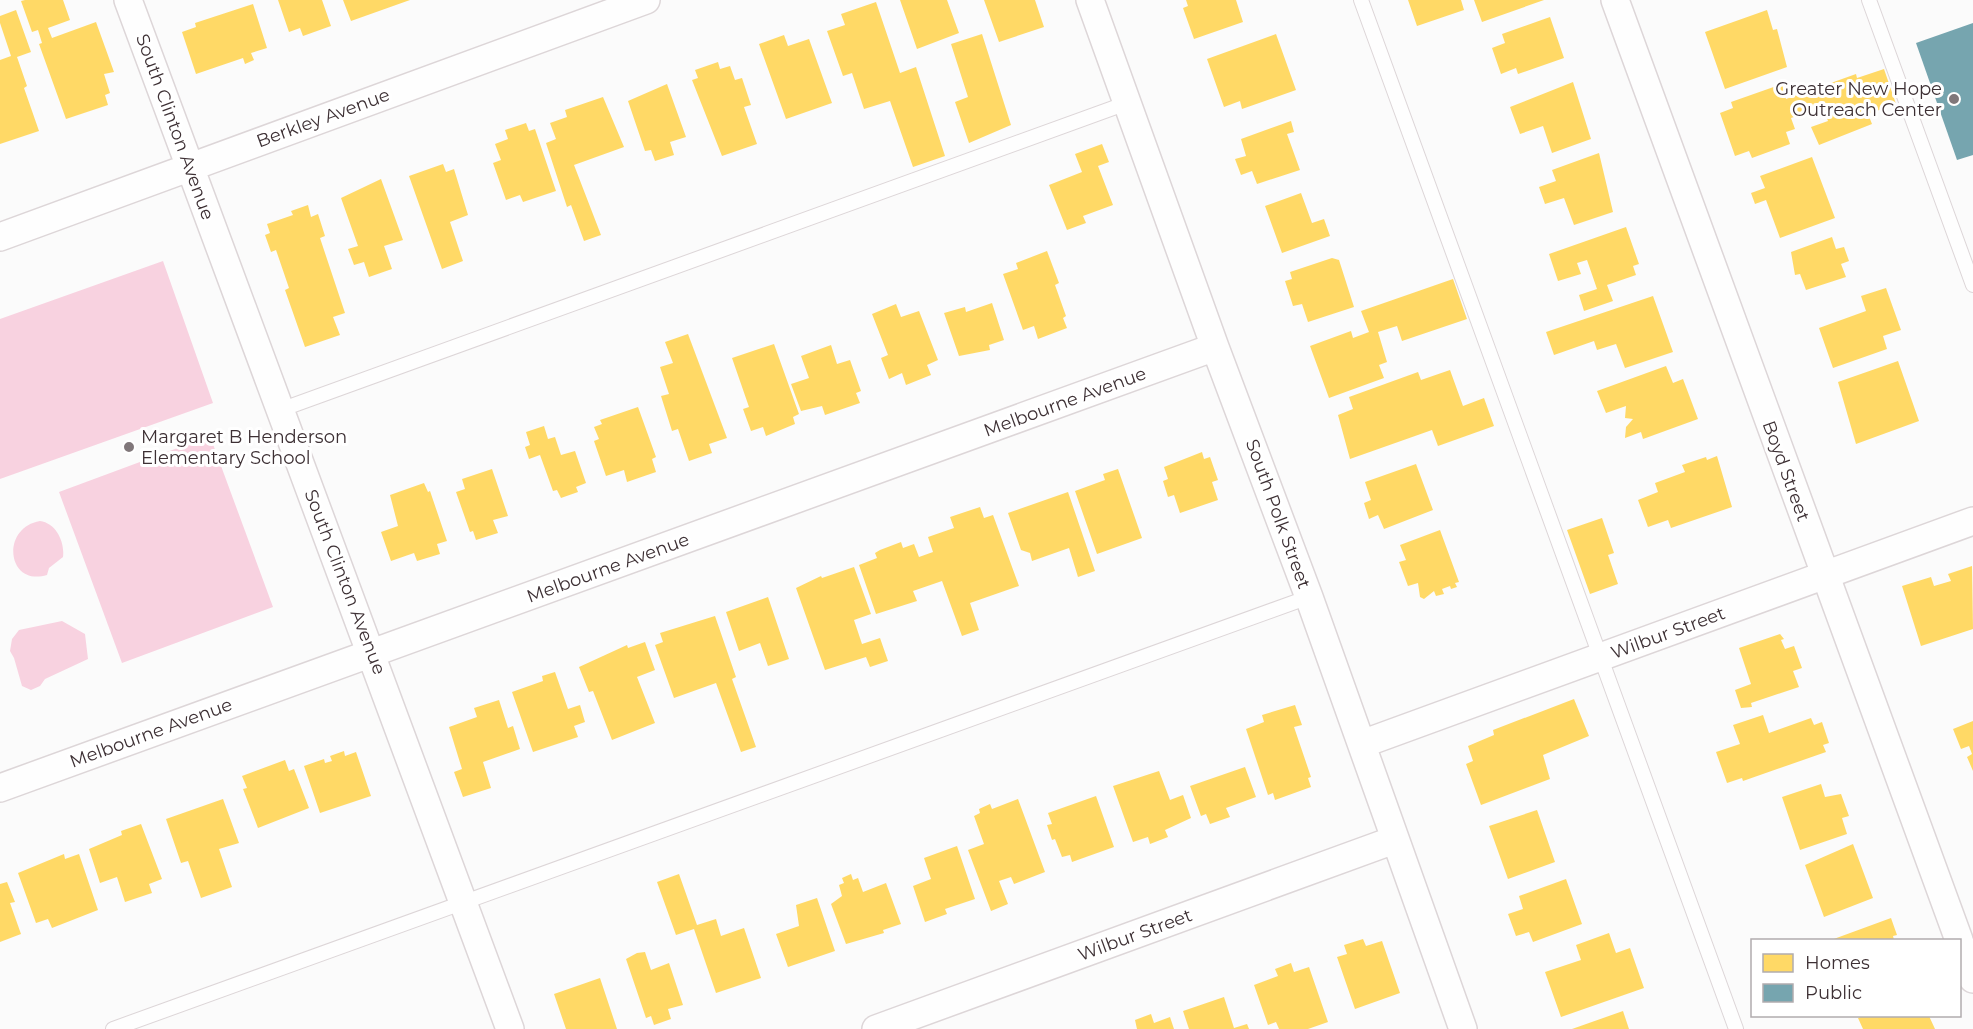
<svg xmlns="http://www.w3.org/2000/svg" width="1973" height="1029" font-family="Montserrat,sans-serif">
  <rect width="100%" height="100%" fill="#fbfbfb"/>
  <path fill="#f8d2e0" d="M163,261L213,403L0,479V319Z
    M210,436L273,607L122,663L59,492Z
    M40,521C56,523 65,542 63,557L49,568L47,575C7,587 0,528 40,521Z
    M62,621L85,634L88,659L45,679L40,686L31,690L22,686L14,658L10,651L12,639L19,630Z"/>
  <path fill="#ffd966" d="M25,0H63L70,20L48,28L52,38L96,22L114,72L104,74L110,93L105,95L108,105L66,119L39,44L42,43L38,30L32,32L21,1Z
    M278,0H322L331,26L303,36L300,28L289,32Z
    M343,0H410L351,21Z
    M900,0H947L959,33L917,49Z
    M984,0H1035L1044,27L999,42Z
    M1186,0H1236L1243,22L1194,39L1183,8L1188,6Z
    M1408,0H1461L1464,10L1417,26Z
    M1474,0H1544L1482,22Z
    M876,2L900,73L916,67L945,156L913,167L890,101L864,109L852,73L843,76L827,31L845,25L841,14Z
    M253,4L267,48L251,53L254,60L245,64L243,58L196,74L182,32L196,27L195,23Z
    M16,10L31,52L17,57L27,86L24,88L39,131L0,144V60L11,56L0,23V16Z
    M1767,10L1773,30L1777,29L1787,67L1725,89L1705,32Z
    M1550,17L1564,58L1518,74L1516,68L1501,74L1492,48L1505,43L1502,34Z
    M982,34L1011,125L969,143L955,102L968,97L951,44Z
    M1276,34L1296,90L1242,109L1240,101L1224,107L1207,59Z
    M784,35L788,46L809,39L832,103L786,119L759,44Z
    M718,62L720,69L730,66L735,80L742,78L751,105L744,107L757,144L722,156L692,80L698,78L695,70Z
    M1884,69L1896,104L1868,114L1872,124L1819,145L1811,127L1828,121L1823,107L1791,118L1795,129L1786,132L1790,144L1752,158L1749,151L1735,156L1720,113L1733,108L1731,102L1782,84L1786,99L1856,74L1857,78Z
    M1573,82L1591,139L1552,153L1543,126L1520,134L1510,107Z
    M667,84L686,137L670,142L674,155L655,161L651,150L645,151L628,101Z
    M603,97L624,147L574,165L601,235L584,241L571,205L567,207L546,143L556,139L550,123L567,117L565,110Z
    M1291,121L1294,132L1287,134L1300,170L1257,184L1252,171L1241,175L1235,159L1246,156L1241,139Z
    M526,123L529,131L535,129L556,191L523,202L520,195L506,200L493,163L501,160L495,144L508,139L505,130Z
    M1102,144L1109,162L1098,166L1113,205L1083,216L1086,223L1067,230L1049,185L1082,172L1075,154Z
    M1599,153L1613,212L1574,225L1564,198L1545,204L1539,187L1556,181L1552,170Z
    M1812,157L1835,218L1780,238L1766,200L1755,204L1751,193L1765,188L1760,176Z
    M443,164L446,172L454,169L468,215L450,222L463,261L442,269L409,176Z
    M381,179L403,240L384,246L392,269L369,277L364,262L354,265L348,249L358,246L341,198Z
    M1301,193L1312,223L1324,219L1330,236L1282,253L1265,206Z
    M308,205L311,217L318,214L325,236L320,238L345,313L333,317L340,335L305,347L285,290L289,288L276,250L271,252L265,235L270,233L267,224L293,215L291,211Z
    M1626,227L1639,264L1633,266L1636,275L1607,285L1613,301L1584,311L1579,295L1597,289L1587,260L1577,263L1581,274L1558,281L1549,254Z
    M1832,237L1836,249L1844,247L1849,261L1841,264L1846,277L1806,290L1800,274L1795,275L1791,252Z
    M1047,251L1059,283L1055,285L1066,316L1063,318L1067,328L1038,339L1034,326L1023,330L1003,274L1018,269L1016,263Z
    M1332,258L1339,260L1354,307L1308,322L1302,304L1293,306L1285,281L1292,279L1290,272Z
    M1453,279L1467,319L1402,341L1397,326L1378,332L1387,362L1379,365L1384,378L1329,398L1310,346L1351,331L1353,338L1369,332L1361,311Z
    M1886,288L1901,330L1883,336L1887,349L1833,368L1819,328L1866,311L1861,296Z
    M1653,296L1673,352L1625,368L1616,344L1597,350L1594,341L1554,355L1546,332Z
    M992,303L1004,340L989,345L990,350L959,356L944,313L965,307L966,312Z
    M896,304L901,317L919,311L938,360L927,365L931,375L906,385L902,373L889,379L881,358L888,355L872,314Z
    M688,334L727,438L709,444L712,453L689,461L678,429L672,431L661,396L669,394L660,367L673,363L665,342Z
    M774,344L799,414L793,417L795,424L766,436L763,427L751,431L743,409L749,407L732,358Z
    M831,345L837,364L850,360L861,391L856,393L860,403L825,415L822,406L801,411L791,384L809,378L801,356Z
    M1898,361L1919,421L1856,444L1838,382Z
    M1666,366L1673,383L1683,379L1698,419L1643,439L1641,432L1625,438L1626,427L1633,419L1625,418L1626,406L1606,413L1597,391Z
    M1450,370L1463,406L1484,398L1494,426L1438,446L1432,430L1350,459L1338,415L1353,409L1349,397L1418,372L1421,380Z
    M638,407L656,457L652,459L656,472L627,482L624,470L606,476L594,441L599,439L594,427L602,424L600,420Z
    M544,426L548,439L555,437L561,455L575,451L586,483L576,487L578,492L561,498L557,490L553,491L540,455L529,459L525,447L530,445L526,432Z
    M1202,452L1204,459L1210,457L1218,480L1212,482L1218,500L1180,513L1174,495L1168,497L1163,481L1168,479L1164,467Z
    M1717,456L1732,507L1671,528L1668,520L1648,527L1638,500L1658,492L1655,483L1685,472L1682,465L1706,457L1707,460Z
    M1416,464L1433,510L1384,529L1378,515L1369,519L1364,503L1371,500L1365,482Z
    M492,469L508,516L493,520L498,533L476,540L473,531L470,532L456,492L465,489L462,479Z
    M1118,469L1142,538L1097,554L1075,491L1105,480L1103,474Z
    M424,483L428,492L430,491L447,541L437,544L440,554L417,561L414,553L391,561L381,532L398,526L390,495Z
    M1068,492L1095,571L1078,577L1069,548L1032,561L1030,553L1021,550L1008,513Z
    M980,507L984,518L993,515L1019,586L970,603L979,630L962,636L942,581L913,591L917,601L876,614L859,565L877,558L875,553L880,550L901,542L903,548L914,544L919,557L933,552L928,537L954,528L950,517Z
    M1602,518L1614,553L1608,555L1618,584L1590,594L1567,530Z
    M1440,530L1459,582L1455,583L1457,587L1451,589L1450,586L1442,589L1444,594L1436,596L1434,591L1424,599L1420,597L1418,583L1408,586L1399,562L1406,560L1400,545Z
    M1972,566L1973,629L1921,646L1902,586L1931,577L1934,586L1951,581L1948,574Z
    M854,567L871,614L854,620L862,644L880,638L888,661L870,667L866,657L825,670L796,588L821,576L822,578Z
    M768,597L789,659L768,666L760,643L739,651L726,612Z
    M715,616L736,677L732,679L756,747L741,752L716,683L674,698L655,645L663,642L660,633Z
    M1780,634L1784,639L1781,640L1785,649L1794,646L1802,668L1793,671L1799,687L1751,703L1752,707L1741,708L1735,690L1751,684L1739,648Z
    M645,642L655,670L637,677L655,723L612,740L593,691L589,692L579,667L627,645L628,648Z
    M555,672L568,709L580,705L585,722L574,726L578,737L533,752L512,692L543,681L542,676Z
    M1574,699L1589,736L1543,755L1550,779L1481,805L1466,764L1473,761L1468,746L1494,735L1493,730Z
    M499,700L508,728L513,726L520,749L483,762L491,788L463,797L454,772L462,769L449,727L477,717L474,708Z
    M1295,705L1302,725L1294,727L1311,777L1308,778L1311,787L1275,800L1273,793L1268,795L1246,729L1264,722L1262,715Z
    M1763,715L1769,733L1811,718L1814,725L1822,722L1829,743L1823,745L1826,752L1743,781L1742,778L1727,783L1716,752L1740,744L1733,725Z
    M1973,721V771L1967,757L1972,754L1969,746L1961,749L1953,729Z
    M344,751L345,756L356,752L371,796L320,813L304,766L324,759L325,763L332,761L330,756Z
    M285,760L289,771L294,769L309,808L258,828L243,789L247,788L242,776Z
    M1245,767L1256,797L1226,808L1230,817L1210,824L1206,814L1201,816L1190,786Z
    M1159,771L1170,800L1183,795L1191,818L1165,830L1168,837L1150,844L1148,837L1133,842L1113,786Z
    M1821,784L1825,797L1841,794L1849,816L1842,818L1847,834L1800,850L1782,797Z
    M1096,796L1114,847L1072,862L1070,855L1062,857L1055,839L1052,840L1047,825L1052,824L1048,813Z
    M223,799L239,843L219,849L232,887L201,898L188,861L181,863L166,819Z
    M1018,799L1045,872L1014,884L1011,877L999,881L1008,904L991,911L968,850L984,844L974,816L980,813L979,809L990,804L992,809Z
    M1537,810L1555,862L1508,879L1489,826Z
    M141,824L162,879L149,884L152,893L125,902L117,877L100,883L89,849L122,835L121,831Z
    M1853,844L1873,898L1824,917L1805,865Z
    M957,846L975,899L945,909L947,914L925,922L913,886L931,879L924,858Z
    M64,854L65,859L79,854L98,910L52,928L48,919L36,923L18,873Z
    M679,874L697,925L716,919L721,936L744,928L761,978L716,993L694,929L676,935L657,882Z
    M851,874L853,880L858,878L863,892L886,883L901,924L883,930L884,933L846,944L831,904L842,896L839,885L844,883L842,878Z
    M1566,879L1582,924L1533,942L1529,932L1516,936L1508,914L1523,909L1519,896Z
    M7,882L15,902L10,903L21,934L0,942V884Z
    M817,898L835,951L788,967L776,934L799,926L796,905Z
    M1891,918L1897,935L1893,936L1894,940H1831Z
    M1609,933L1616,953L1630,948L1644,988L1561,1017L1545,972L1581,960L1576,945Z
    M1363,939L1366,946L1382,941L1400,993L1355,1009L1337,957L1347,954L1344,945Z
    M645,952L651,970L669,963L683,1005L668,1009L671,1019L654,1025L651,1016L646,1018L626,959L637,953Z
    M1291,963L1294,972L1309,967L1328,1022L1308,1029H1279L1276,1022L1268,1025L1254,985L1278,976L1275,969Z
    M600,978L617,1029H566L554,994Z
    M1224,997L1234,1028L1247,1024L1249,1029H1189L1183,1011Z
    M1623,1011L1629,1029H1572Z
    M1151,1014L1154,1023L1170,1017L1174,1029H1137L1135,1020Z
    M1863,1016H1929L1935,1029H1863L1858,1018Z"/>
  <path fill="#76a5af" d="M1973,23V155L1957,160L1916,43Z"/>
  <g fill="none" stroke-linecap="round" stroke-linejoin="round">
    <g stroke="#ddd6d8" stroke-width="16">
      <path id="service" d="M1361,0L1736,1029
        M1869,0L1973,285
        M280,410L1127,103
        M113,1029L1309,597"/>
    </g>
    <g stroke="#ddd6d8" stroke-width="30">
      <path id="minor" d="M128,0L510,1029
        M1090,0L1215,347L1309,597L1463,1029
        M1615,0L1959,940
        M0,237L646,0
        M1362,744L1973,521
        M0,788L1215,347
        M1960,943L1973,979
        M876,1029L1394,840"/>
    </g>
    <use href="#service" stroke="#fefefe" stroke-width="14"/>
    <use href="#minor" stroke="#fefefe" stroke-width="27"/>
  </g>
  <g fill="#80777a" stroke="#fff" stroke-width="2">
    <circle cx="1954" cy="99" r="6"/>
    <circle cx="129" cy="447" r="6"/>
  </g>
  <g text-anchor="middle" stroke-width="6" stroke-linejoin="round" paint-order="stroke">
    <g font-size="18" fill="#3d3034" stroke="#fff" text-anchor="end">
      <text x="1942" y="95">Greater New Hope<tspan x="1942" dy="21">Outreach Center</tspan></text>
      <text x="141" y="443" text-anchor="start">Margaret B Henderson<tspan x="141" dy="21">Elementary School</tspan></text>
    </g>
    <g font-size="18" fill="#3d3034" stroke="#fff">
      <text transform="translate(323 118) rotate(-20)" y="6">Berkley Avenue</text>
      <text transform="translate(175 127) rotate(70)" y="6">South Clinton Avenue</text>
      <text transform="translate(1065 402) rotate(-20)" y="6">Melbourne Avenue</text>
      <text transform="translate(1786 471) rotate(70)" y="6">Boyd Street</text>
      <text transform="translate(1278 514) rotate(70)" y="6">South Polk Street</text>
      <text transform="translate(608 568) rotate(-20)" y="6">Melbourne Avenue</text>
      <text transform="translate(345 582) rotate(69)" y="6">South Clinton Avenue</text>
      <text transform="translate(1668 633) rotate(-20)" y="6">Wilbur Street</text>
      <text transform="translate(151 733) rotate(-20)" y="6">Melbourne Avenue</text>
      <text transform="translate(1135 935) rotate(-20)" y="6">Wilbur Street</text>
    </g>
  </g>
  <rect x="1751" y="939" width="210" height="78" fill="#ffffff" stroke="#b1acae" stroke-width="1.5"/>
  <rect x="1763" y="954" width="30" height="18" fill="#ffd966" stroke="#b1acae" stroke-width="1.5"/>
  <text x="1805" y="969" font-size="18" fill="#3d3034">Homes</text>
  <rect x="1763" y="984" width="30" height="18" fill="#76a5af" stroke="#b1acae" stroke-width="1.5"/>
  <text x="1805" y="999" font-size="18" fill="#3d3034">Public</text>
</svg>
